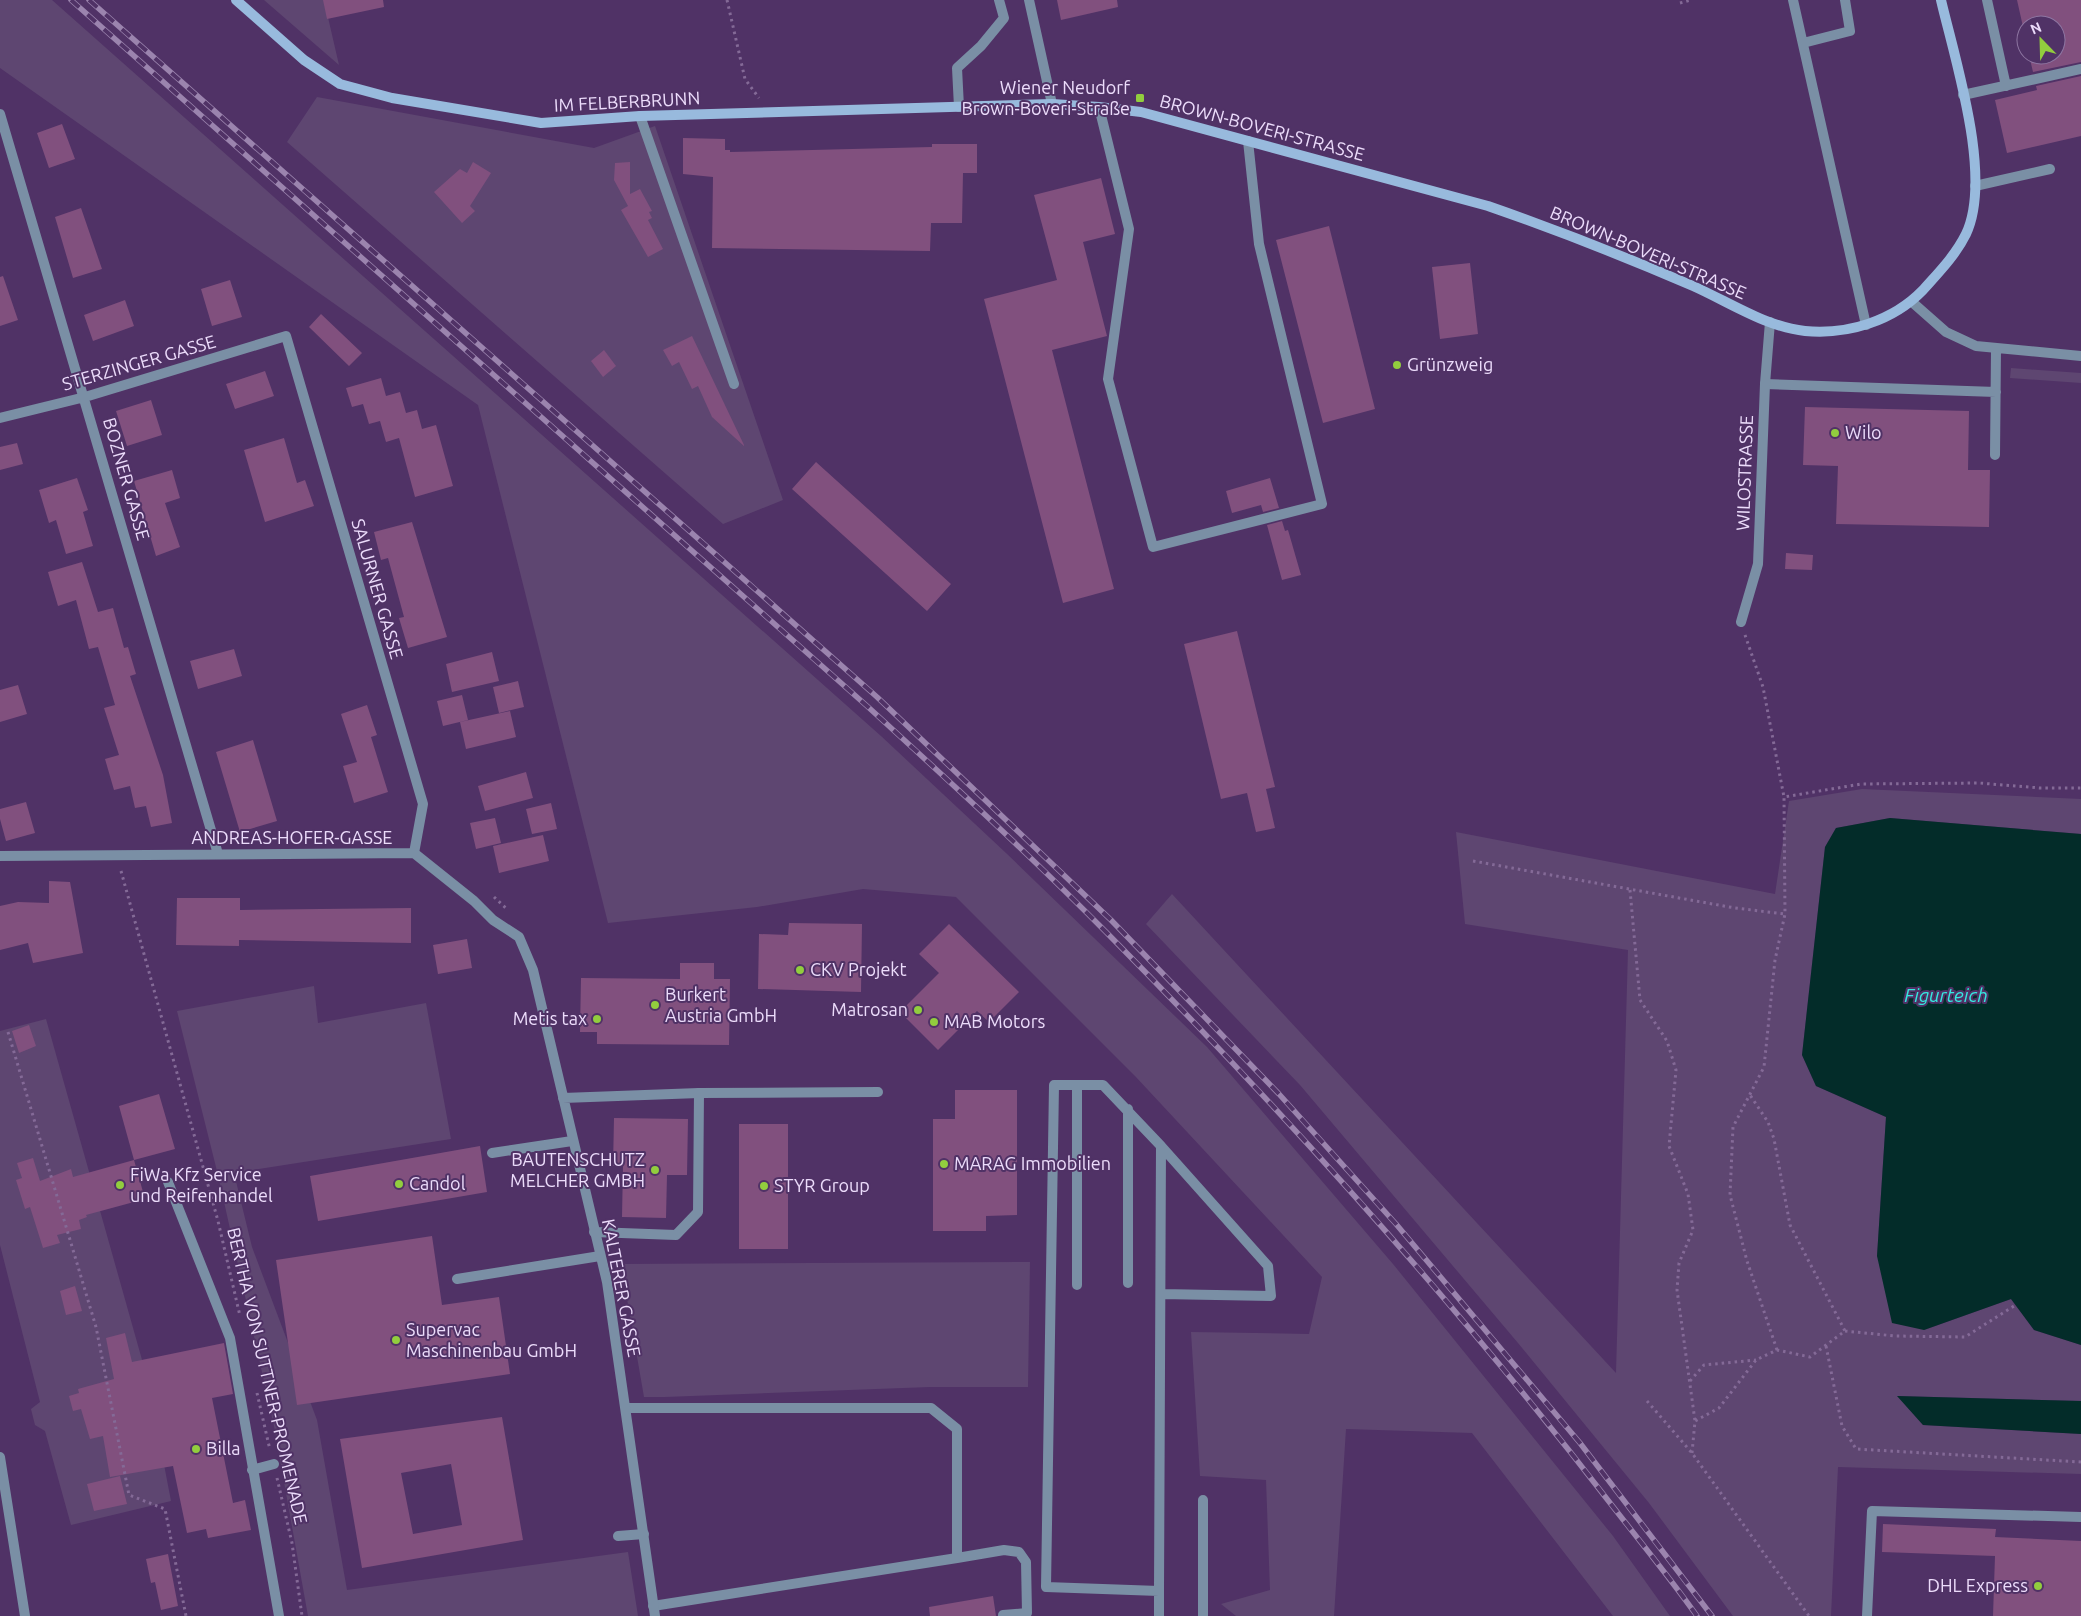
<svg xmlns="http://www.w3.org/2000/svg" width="2081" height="1616" font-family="Ubuntu,sans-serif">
  <rect width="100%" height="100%" fill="#503266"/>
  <path fill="#5e4671" d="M0,0H52L881,736L1006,853L1207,1047L1393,1264L1613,1536L1670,1616H1613L1472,1433L1346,1429L1334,1616H1236L1221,1604L1270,1590L1266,1480L1200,1476L1191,1332L1309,1334L1322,1277L1135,1076L956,897L863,889L757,907L608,923L478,405L0,68Z
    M264,0H324L339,65Z
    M317,97L594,148L655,126L783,500L723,524L287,142Z
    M2011,368L2081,373V383L2010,378Z
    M1862,789L2081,799V834L1890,818L1836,828L1825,847L1802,1055L1816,1086L1886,1117L1877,1256L1924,1330L2011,1299L2034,1330L2081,1345V1401L1898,1396L1923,1425L2081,1434V1474L1838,1467L1831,1616H1733L1649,1503L1518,1343L1300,1085L1146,924L1172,894L1616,1373L1628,950L1465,924L1456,832L1775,894L1789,801Z
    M314,986L318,1023L426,1003L451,1139L234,1173L252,1247L317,1420L347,1590L628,1552L638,1616H308L274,1426L218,1175L177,1011Z
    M46,1019L148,1381L171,1501L71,1525L45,1431L35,1425L31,1409L40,1402L0,1245V1031Z
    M1030,1262L1028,1387H930L665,1397H644L621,1264Z"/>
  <path fill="#032c29" d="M1890,818L2081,834V1345L2034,1330L2011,1299L1924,1330L1892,1323L1877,1256L1886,1117L1816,1086L1802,1055L1825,847L1836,828Z
    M1897,1396L2081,1401V1434L1923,1425Z"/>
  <path fill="#81507e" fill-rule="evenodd" d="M323,0H383L384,7L327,19Z
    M1057,0H1117L1118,7L1061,20Z
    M2017,0H2081V62L2033,72L2029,55H2056V25H2026V40Z
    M2081,76V136L2007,153L1995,100L2037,90L2036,86Z
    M62,124L75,159L49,168L37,133Z
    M683,138L725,139V150H730V152L932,147V144H977V173H963L962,223H931L930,251L712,248L713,177L683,174Z
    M473,162L491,173L470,206L475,211L462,223L434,192L460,169L467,173Z
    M630,162V194L640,189L652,211L649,212L652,218L648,220L663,249L648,257L621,210L628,206L614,180L615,163Z
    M1101,178L1115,234L1083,242L1107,336L1052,350L1114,589L1063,603L984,299L1057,280L1034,195Z
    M81,208L102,269L73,278L55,217Z
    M1329,226L1375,409L1323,423L1276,240Z
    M1470,263L1478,334L1440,339L1432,267Z
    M3,276L18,320L0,326V277Z
    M230,280L242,317L212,326L201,289Z
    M125,300L134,326L93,341L84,315Z
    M321,314L362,353L349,366L309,327Z
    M692,336L744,445V446L712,417L698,386L692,389L679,362L672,366L663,350Z
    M604,350L616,366L603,377L591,361Z
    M265,371L274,396L235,409L226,384Z
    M381,378L386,396L400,392L406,413L417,410L422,429L436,425L453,486L415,497L399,438L386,442L380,421L369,424L363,404L352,407L346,388Z
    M151,400L162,435L127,446L116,411Z
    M1805,407L1969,411L1968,470H1990L1989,527L1836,524L1838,466L1803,465Z
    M284,438L297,483L305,480L314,506L265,522L244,450Z
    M17,443L23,464L0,470V447Z
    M816,462L951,584L927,611L792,489Z
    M172,470L180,498L165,503L180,547L156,556L134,481Z
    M77,478L88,510L83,512L93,546L66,554L56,520L49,523L39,490Z
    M1270,478L1279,508L1263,512L1261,505L1232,513L1226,491Z
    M1282,521L1285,531L1288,530L1301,575L1282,580L1267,525Z
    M412,522L447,637L408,648L399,618L404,617L388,558L381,560L374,532Z
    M1786,553L1813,555L1812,570L1785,569Z
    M82,562L98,612L113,608L124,648L128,647L136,674L130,676L163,775L172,823L151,827L146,806L135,808L130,786L114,790L105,759L119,755L104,708L115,705L98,647L89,649L76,600L58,606L48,572Z
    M1237,631L1275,787L1266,789L1275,828L1256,832L1247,793L1221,799L1184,644Z
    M234,649L242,676L198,689L190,661Z
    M492,652L499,681L452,692L446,664Z
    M518,681L524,707L499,713L493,687Z
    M18,685L27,714L0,722V690Z
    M462,695L468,720L443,726L437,701Z
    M367,705L377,735L371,737L388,792L354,803L343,766L357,762L341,714Z
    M510,711L516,737L466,749L460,722Z
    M253,740L277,821L240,832L216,752Z
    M526,772L533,798L485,811L478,786Z
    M26,802L35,833L6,841L0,819V809Z
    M551,803L557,829L532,834L526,809Z
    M495,818L501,843L476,849L470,823Z
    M543,835L549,861L499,873L493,846Z
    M49,881L70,882L83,953L33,963L28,943L0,950V906L18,902L49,903Z
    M177,898H240V910L411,908V943L239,940V946L176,945Z
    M789,923L862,924L861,992L758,989L759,934L788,935Z
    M949,924L1019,992L989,1022L977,1011L938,1050L900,1012L939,973L919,954Z
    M467,939L472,968L438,974L433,945Z
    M680,963H714V979H730L729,1045L597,1044V1032H580L581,978L680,979Z
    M29,1025L36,1046L19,1053L12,1031Z
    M955,1090H1017V1215L986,1216V1231H933V1119H955Z
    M159,1094L175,1149L134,1160L119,1106Z
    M614,1118L688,1119L687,1175H667L666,1218L622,1217L623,1166H613Z
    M739,1124H788V1249H739Z
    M480,1146L487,1192L318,1221L310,1176Z
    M33,1158L40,1181L71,1169L73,1177L134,1160L145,1199L86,1215L87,1217L79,1220L81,1229L57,1235L60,1243L43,1248L30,1207L25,1209L16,1180L22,1178L17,1163Z
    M432,1236L442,1305L499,1297L510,1374L297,1405L276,1260Z
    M75,1286L82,1311L66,1315L60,1291Z
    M125,1333L132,1362L224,1343L233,1394L212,1398L233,1503L245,1500L251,1530L208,1538L206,1529L187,1533L173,1466L110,1477L103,1436L90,1439L81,1409L73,1411L69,1396L79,1393L78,1389L114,1379L106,1338Z
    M502,1417L523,1540L362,1568L340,1439ZM451,1464L462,1525L413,1534L401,1473Z
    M120,1476L127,1504L94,1511L87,1484Z
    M1883,1524L1996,1529L1995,1537L2081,1541V1616H1993L1995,1556L1882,1552Z
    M168,1554L178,1606L161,1610L155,1582L151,1583L146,1559Z
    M993,1596L996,1616H930L929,1607Z"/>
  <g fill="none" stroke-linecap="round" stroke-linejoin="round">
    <path stroke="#846a97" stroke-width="3" stroke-dasharray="2.5 4" stroke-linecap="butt" d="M727,0L745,79L759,98
      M1680,3L1691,0
      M1745,635L1763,687L1784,797
      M1473,861L1735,908L1785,914
      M121,871L218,1221L240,1316
      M1630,890L1640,1000L1667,1041L1676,1070L1669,1146L1688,1194L1693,1230L1679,1263L1677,1290L1695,1421
      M494,897L508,910
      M8,1032L96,1327L129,1495L165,1509L186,1616
      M1845,1331L1895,1336L1965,1337L2014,1306
      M1826,1346L1842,1426L1856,1449L2081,1462
      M1777,1350L1747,1261L1730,1195L1733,1127L1764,1067L1775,960L1785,914L1784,797L1861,784L1979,783L2040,788H2081
      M1690,1381L1704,1365L1756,1360
      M257,1393L270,1450
      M1647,1401L1692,1453L1809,1616
      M1692,1453L1695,1421L1719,1408L1756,1360L1777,1350L1810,1357L1845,1331L1790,1225L1774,1139L1768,1122L1750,1095
      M277,1478L292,1543L302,1616"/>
    <path stroke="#7a8fa5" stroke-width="10" d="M1029,0L1052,104
      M1793,0L1866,325
      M1987,0L2006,86
      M1803,43L1850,31L1845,0
      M1963,95L2081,69
      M959,107L957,68L981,46L1004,18L999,0
      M1099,107L1129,229L1108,379L1153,547L1322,504L1259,244L1248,141
      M640,116L734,384
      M1975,186L2050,169
      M1912,302L1946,332L1976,346L2081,356
      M1765,384L1996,392
      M1995,455L1996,349
      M1054,1085H1103L1161,1146L1159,1591L1046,1587Z
      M1128,1109V1283
      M492,1153L572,1141
      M168,1182L230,1338L279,1616
      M594,1232L676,1235L698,1212L699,1093
      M457,1279L600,1256
      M1077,1285V1085
      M1161,1294L1271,1296L1268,1266L1161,1146
      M626,1408H931L957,1429V1558L653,1606
      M0,1457L25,1616
      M252,1470L274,1464
      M618,1536L644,1534
      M957,1558L1004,1550L1019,1552L1026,1562L1027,1613L1003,1615
      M1159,1616V1591
      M1203,1616V1500
      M1867,1616L1872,1511L2081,1517"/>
    <path stroke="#7a8fa5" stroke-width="10" d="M0,114L218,854
      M0,418L85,397L286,336L423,804L414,853
      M1741,622L1758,564L1765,384L1770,322
      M0,856L414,853L474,901L493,920L519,937L533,970L607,1282L655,1616
      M563,1098L699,1093L878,1092"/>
    <path stroke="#98badd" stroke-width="10" d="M236,0L304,60L340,84L392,98L541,123L640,116L1052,104L1099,107L1141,112L1488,206C1557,230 1626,257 1693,286C1729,302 1766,327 1805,331C1848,335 1893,321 1923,290C1939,272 1955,256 1966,234C1993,177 1955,60 1941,0"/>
    <g stroke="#9b84ae" stroke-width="5.5">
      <path id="rail" d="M71,0L867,706C948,780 1029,854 1106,932C1286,1114 1458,1305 1614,1508C1642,1544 1671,1579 1697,1616
        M89,0L877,697L1111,920L1279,1094L1396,1224L1580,1443L1712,1616"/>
    </g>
    <use href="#rail" stroke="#503266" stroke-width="4" stroke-dasharray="11" stroke-linecap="butt"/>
  </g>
  <g fill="#92cd3e" stroke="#503266" stroke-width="2">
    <rect x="1135" y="93" width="10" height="10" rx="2.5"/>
    <circle cx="1397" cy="365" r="5"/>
    <circle cx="1835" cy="433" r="5"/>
    <circle cx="800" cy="970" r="5"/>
    <circle cx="655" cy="1005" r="5"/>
    <circle cx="918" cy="1010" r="5"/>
    <circle cx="597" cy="1019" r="5"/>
    <circle cx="934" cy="1022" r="5"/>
    <circle cx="944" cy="1164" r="5"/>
    <circle cx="655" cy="1170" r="5"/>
    <circle cx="399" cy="1184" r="5"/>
    <circle cx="120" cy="1185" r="5"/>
    <circle cx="764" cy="1186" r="5"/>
    <circle cx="396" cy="1340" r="5"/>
    <circle cx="196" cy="1449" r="5"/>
    <circle cx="2038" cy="1586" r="5"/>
  </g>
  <g text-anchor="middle" stroke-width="4" stroke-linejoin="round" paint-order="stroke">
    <g font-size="18" fill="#ecdcfb" stroke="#503266" text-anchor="start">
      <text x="1130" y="94" text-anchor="end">Wiener Neudorf<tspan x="1130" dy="21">Brown-Boveri-Straße</tspan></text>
      <text x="1407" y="371">Grünzweig</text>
      <text x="1845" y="439">Wilo</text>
      <text x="810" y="976">CKV Projekt</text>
      <text x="665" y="1001">Burkert<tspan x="665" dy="21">Austria GmbH</tspan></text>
      <text x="908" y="1016" text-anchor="end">Matrosan</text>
      <text x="587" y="1025" text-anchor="end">Metis tax</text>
      <text x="944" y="1028">MAB Motors</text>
      <text x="645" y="1166" text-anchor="end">BAUTENSCHUTZ<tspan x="645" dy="21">MELCHER GMBH</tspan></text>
      <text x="954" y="1170">MARAG Immobilien</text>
      <text x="130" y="1181">FiWa Kfz Service<tspan x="130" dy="21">und Reifenhandel</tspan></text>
      <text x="409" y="1190">Candol</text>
      <text x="774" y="1192">STYR Group</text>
      <text x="406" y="1336">Supervac<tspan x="406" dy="21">Maschinenbau GmbH</tspan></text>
      <text x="206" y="1455">Billa</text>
      <text x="2028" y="1592" text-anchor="end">DHL Express</text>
    </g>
    <g font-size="18" fill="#ecdcfb" stroke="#503266">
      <text transform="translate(627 102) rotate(-3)" y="6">IM FELBERBRUNN</text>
      <text transform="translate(1262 128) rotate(15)" y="6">BROWN-BOVERI-STRASSE</text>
      <text transform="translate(1648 253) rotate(23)" y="6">BROWN-BOVERI-STRASSE</text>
      <text transform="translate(139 363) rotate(-16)" y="6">STERZINGER GASSE</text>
      <text transform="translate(1745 473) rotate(-88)" y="6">WILOSTRASSE</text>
      <text transform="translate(126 479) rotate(74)" y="6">BOZNER GASSE</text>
      <text transform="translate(377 589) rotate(74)" y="6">SALURNER GASSE</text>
      <text x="292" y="844">ANDREAS-HOFER-GASSE</text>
      <text transform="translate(621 1288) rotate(79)" y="6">KALTERER GASSE</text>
      <text transform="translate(267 1376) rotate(77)" y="6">BERTHA VON SUTTNER-PROMENADE</text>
    </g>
    <g font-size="19" font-style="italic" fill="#35e9e0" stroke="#503266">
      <text x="1946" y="1002">Figurteich</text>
    </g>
  </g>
  <g transform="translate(2041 40) rotate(337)"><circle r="24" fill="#503266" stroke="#8e76a2"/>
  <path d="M0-4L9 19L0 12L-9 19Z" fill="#92cd3e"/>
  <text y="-8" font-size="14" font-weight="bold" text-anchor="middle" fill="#ecdcfb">N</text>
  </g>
</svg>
